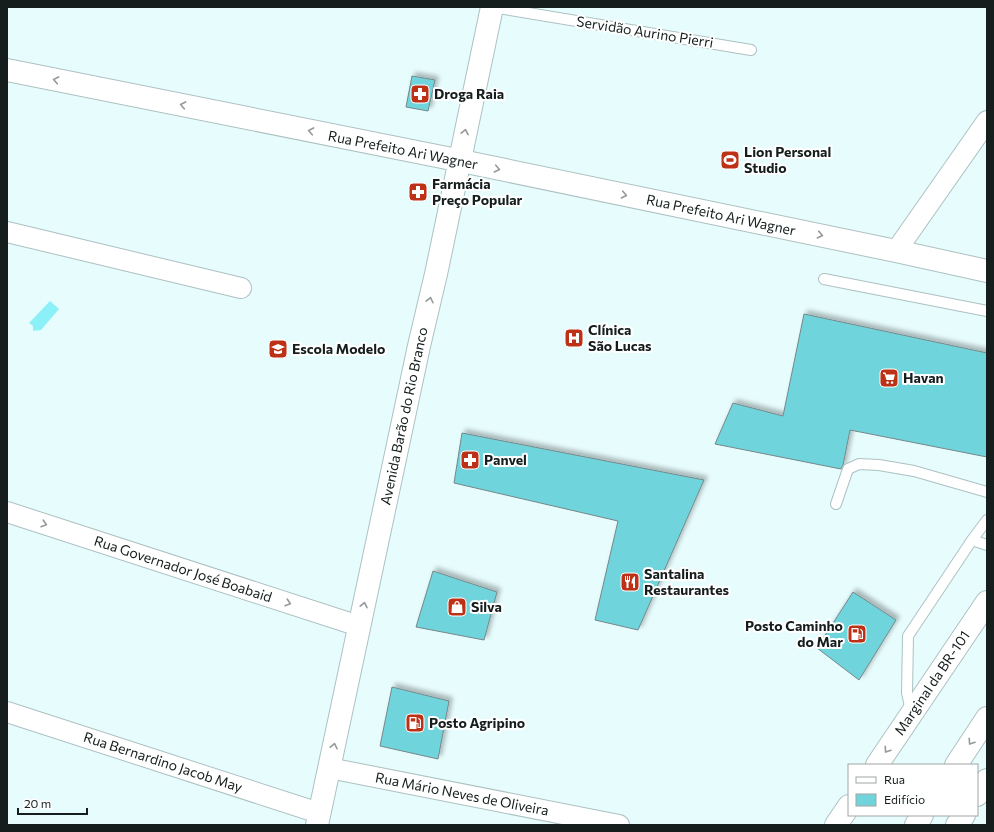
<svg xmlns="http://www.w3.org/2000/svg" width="994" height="832" font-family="Commissioner,sans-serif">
  <defs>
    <filter id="shadow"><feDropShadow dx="3.5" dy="-3.5" stdDeviation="2" flood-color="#0004"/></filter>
  </defs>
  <rect width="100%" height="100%" fill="#e7fcfd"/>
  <path fill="#8cf0f9" d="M50,301L59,309L41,330L33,331V326L29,323Z"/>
  <path fill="#70d4dc" stroke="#75888a" filter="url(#shadow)" d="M412,76L435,80L428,111L406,107Z
    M804,314L987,353V457L850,430L843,465L841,469L715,444L733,403L783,416Z
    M462,433L704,480L638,630L595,620L618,521L454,483Z
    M433,571L497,592L484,640L416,627Z
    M853,592L896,620L859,680L817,648Z
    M392,687L449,701L438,759L380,746Z"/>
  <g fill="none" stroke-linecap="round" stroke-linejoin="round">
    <g stroke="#adc1c3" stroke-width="12">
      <path id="service" d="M492,7L751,50
        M824,279L987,311
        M836,504L848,469L859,464L879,465L914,471L987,492
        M972,540L987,545
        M911,711L907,693L908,636L972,540L987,520"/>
    </g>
    <g stroke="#adc1c3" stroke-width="22">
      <path id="minor" d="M7,232L241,288
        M896,251L987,121
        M7,512L359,626
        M7,712L319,813
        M329,768L619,825"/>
    </g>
    <g stroke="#adc1c3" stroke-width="24">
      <path id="tertiary" d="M7,70L447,158L896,251L987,271"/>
    </g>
    <g stroke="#adc1c3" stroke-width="24">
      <path id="primary" d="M877,765L987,602
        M317,825L419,346L436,274L492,7
        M836,825L849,806"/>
    </g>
    <g stroke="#adc1c3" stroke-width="24">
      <path id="motorway" d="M956,765L987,718
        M977,795L987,780
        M916,825L922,815
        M957,825L964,815"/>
    </g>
    <use href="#service" stroke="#fff" stroke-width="10"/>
    <use href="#minor" stroke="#fff" stroke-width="20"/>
    <use href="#tertiary" stroke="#fff" stroke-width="22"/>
    <use href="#primary" stroke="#fff" stroke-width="22"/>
    <use href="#motorway" stroke="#fff" stroke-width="22"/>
  </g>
  <defs><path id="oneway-chevron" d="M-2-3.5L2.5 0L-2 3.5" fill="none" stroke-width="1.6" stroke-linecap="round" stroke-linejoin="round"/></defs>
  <g stroke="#969999">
    <use href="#oneway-chevron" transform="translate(56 80) rotate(-169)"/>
    <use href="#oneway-chevron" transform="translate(183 105) rotate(-169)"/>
    <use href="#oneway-chevron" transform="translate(311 131) rotate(-169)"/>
    <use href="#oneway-chevron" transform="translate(465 132) rotate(-78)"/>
    <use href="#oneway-chevron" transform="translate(497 169) rotate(12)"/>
    <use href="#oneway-chevron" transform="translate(624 195) rotate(12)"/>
    <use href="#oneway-chevron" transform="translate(820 235) rotate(12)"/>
    <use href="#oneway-chevron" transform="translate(430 300) rotate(-77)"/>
    <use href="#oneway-chevron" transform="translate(44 524) rotate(18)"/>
    <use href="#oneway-chevron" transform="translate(288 603) rotate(18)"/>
    <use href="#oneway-chevron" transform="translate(364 605) rotate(-78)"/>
    <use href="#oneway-chevron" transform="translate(971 742) rotate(124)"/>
    <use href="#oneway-chevron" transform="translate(334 746) rotate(-78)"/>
    <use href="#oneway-chevron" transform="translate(887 750) rotate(124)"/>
  </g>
  <defs>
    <g id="pharmacy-square" transform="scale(1)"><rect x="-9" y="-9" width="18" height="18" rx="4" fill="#bd3216" stroke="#fff"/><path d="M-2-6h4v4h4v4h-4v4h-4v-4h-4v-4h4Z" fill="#fff"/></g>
    <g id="stadium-square" transform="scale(1)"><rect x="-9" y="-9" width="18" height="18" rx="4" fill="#bd3216" stroke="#fff"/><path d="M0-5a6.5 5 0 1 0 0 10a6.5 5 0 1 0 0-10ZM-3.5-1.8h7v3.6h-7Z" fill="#fff"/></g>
    <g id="hospital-square" transform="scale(1)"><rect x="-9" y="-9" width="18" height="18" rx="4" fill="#bd3216" stroke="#fff"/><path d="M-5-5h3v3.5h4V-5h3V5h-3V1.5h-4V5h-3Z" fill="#fff"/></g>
    <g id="school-square" transform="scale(1)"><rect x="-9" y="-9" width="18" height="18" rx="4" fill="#bd3216" stroke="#fff"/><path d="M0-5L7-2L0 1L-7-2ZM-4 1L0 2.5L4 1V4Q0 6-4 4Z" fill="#fff"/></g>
    <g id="supermarket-square" transform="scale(1)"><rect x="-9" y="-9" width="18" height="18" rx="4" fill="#bd3216" stroke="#fff"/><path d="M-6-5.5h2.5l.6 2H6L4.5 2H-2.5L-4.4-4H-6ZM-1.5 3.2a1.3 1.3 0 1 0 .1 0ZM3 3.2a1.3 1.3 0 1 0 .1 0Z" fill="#fff"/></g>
    <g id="restaurant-square" transform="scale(1)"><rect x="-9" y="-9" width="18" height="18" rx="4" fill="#bd3216" stroke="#fff"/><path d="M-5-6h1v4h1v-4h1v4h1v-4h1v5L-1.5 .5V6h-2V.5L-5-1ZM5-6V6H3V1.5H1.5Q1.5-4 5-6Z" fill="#fff"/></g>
    <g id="shop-square" transform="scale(1)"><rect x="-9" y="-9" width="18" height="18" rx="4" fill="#bd3216" stroke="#fff"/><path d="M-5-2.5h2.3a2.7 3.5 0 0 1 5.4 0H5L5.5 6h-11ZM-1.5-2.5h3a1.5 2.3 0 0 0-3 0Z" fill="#fff"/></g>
    <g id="fuel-square" transform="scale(1)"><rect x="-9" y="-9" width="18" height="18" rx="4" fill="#bd3216" stroke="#fff"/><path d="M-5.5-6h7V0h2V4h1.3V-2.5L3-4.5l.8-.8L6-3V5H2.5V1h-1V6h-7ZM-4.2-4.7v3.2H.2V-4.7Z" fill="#fff"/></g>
  </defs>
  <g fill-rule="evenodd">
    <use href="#pharmacy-square" x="420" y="94"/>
    <use href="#stadium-square" x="730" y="160"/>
    <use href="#pharmacy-square" x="418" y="192"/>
    <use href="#hospital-square" x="574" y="338"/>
    <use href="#school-square" x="278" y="349"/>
    <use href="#supermarket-square" x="889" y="378"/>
    <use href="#pharmacy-square" x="470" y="460"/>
    <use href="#restaurant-square" x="630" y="582"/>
    <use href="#shop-square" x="457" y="607"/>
    <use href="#fuel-square" x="857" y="634"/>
    <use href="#fuel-square" x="415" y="723"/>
  </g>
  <g text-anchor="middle" stroke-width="4" stroke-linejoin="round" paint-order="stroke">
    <g font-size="14" fill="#151d1d" stroke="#fff">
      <text transform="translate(645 32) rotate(9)" y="5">Servidão Aurino Pierri</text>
      <text transform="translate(403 150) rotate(11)" y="5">Rua Prefeito Ari Wagner</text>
      <text transform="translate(721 215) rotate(12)" y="5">Rua Prefeito Ari Wagner</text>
      <text transform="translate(404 416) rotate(-78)" y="5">Avenida Barão do Rio Branco</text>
      <text transform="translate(183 569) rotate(18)" y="5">Rua Governador José Boabaid</text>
      <text transform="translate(932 683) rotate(-56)" y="5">Marginal da BR-101</text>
      <text transform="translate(163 762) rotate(18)" y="5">Rua Bernardino Jacob May</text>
      <text transform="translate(462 794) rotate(11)" y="5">Rua Mário Neves de Oliveira</text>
    </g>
    <g font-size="14" font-weight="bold" fill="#151d1d" stroke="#fff" text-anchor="start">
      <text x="434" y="99">Droga Raia</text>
      <text x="744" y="157">Lion Personal<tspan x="744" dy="16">Studio</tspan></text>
      <text x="432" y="189">Farmácia<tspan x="432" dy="16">Preço Popular</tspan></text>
      <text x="588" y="335">Clínica<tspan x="588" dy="16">São Lucas</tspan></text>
      <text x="292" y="354">Escola Modelo</text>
      <text x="903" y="383">Havan</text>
      <text x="484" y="465">Panvel</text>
      <text x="644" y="579">Santalina<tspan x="644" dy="16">Restaurantes</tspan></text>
      <text x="471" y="612">Silva</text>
      <text x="843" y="631" text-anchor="end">Posto Caminho<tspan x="843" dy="16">do Mar</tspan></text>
      <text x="429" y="728">Posto Agripino</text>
    </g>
  </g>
  <rect width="994" height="832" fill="none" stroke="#151d1d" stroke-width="16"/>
  <rect x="848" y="764" width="130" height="52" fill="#ffffff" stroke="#a1a5a5"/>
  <rect x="856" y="777" width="20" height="6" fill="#ffffff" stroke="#a1a5a5"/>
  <text x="884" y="784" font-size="12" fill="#151d1d">Rua</text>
  <rect x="856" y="794" width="20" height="12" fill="#70d4dc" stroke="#a1a5a5"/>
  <text x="884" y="804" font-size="12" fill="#151d1d">Edifício</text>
  <path d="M18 808v6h69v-6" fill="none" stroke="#151d1d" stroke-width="2"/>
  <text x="24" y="808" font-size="12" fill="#151d1d" stroke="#ffffff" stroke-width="3" paint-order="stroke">20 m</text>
</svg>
